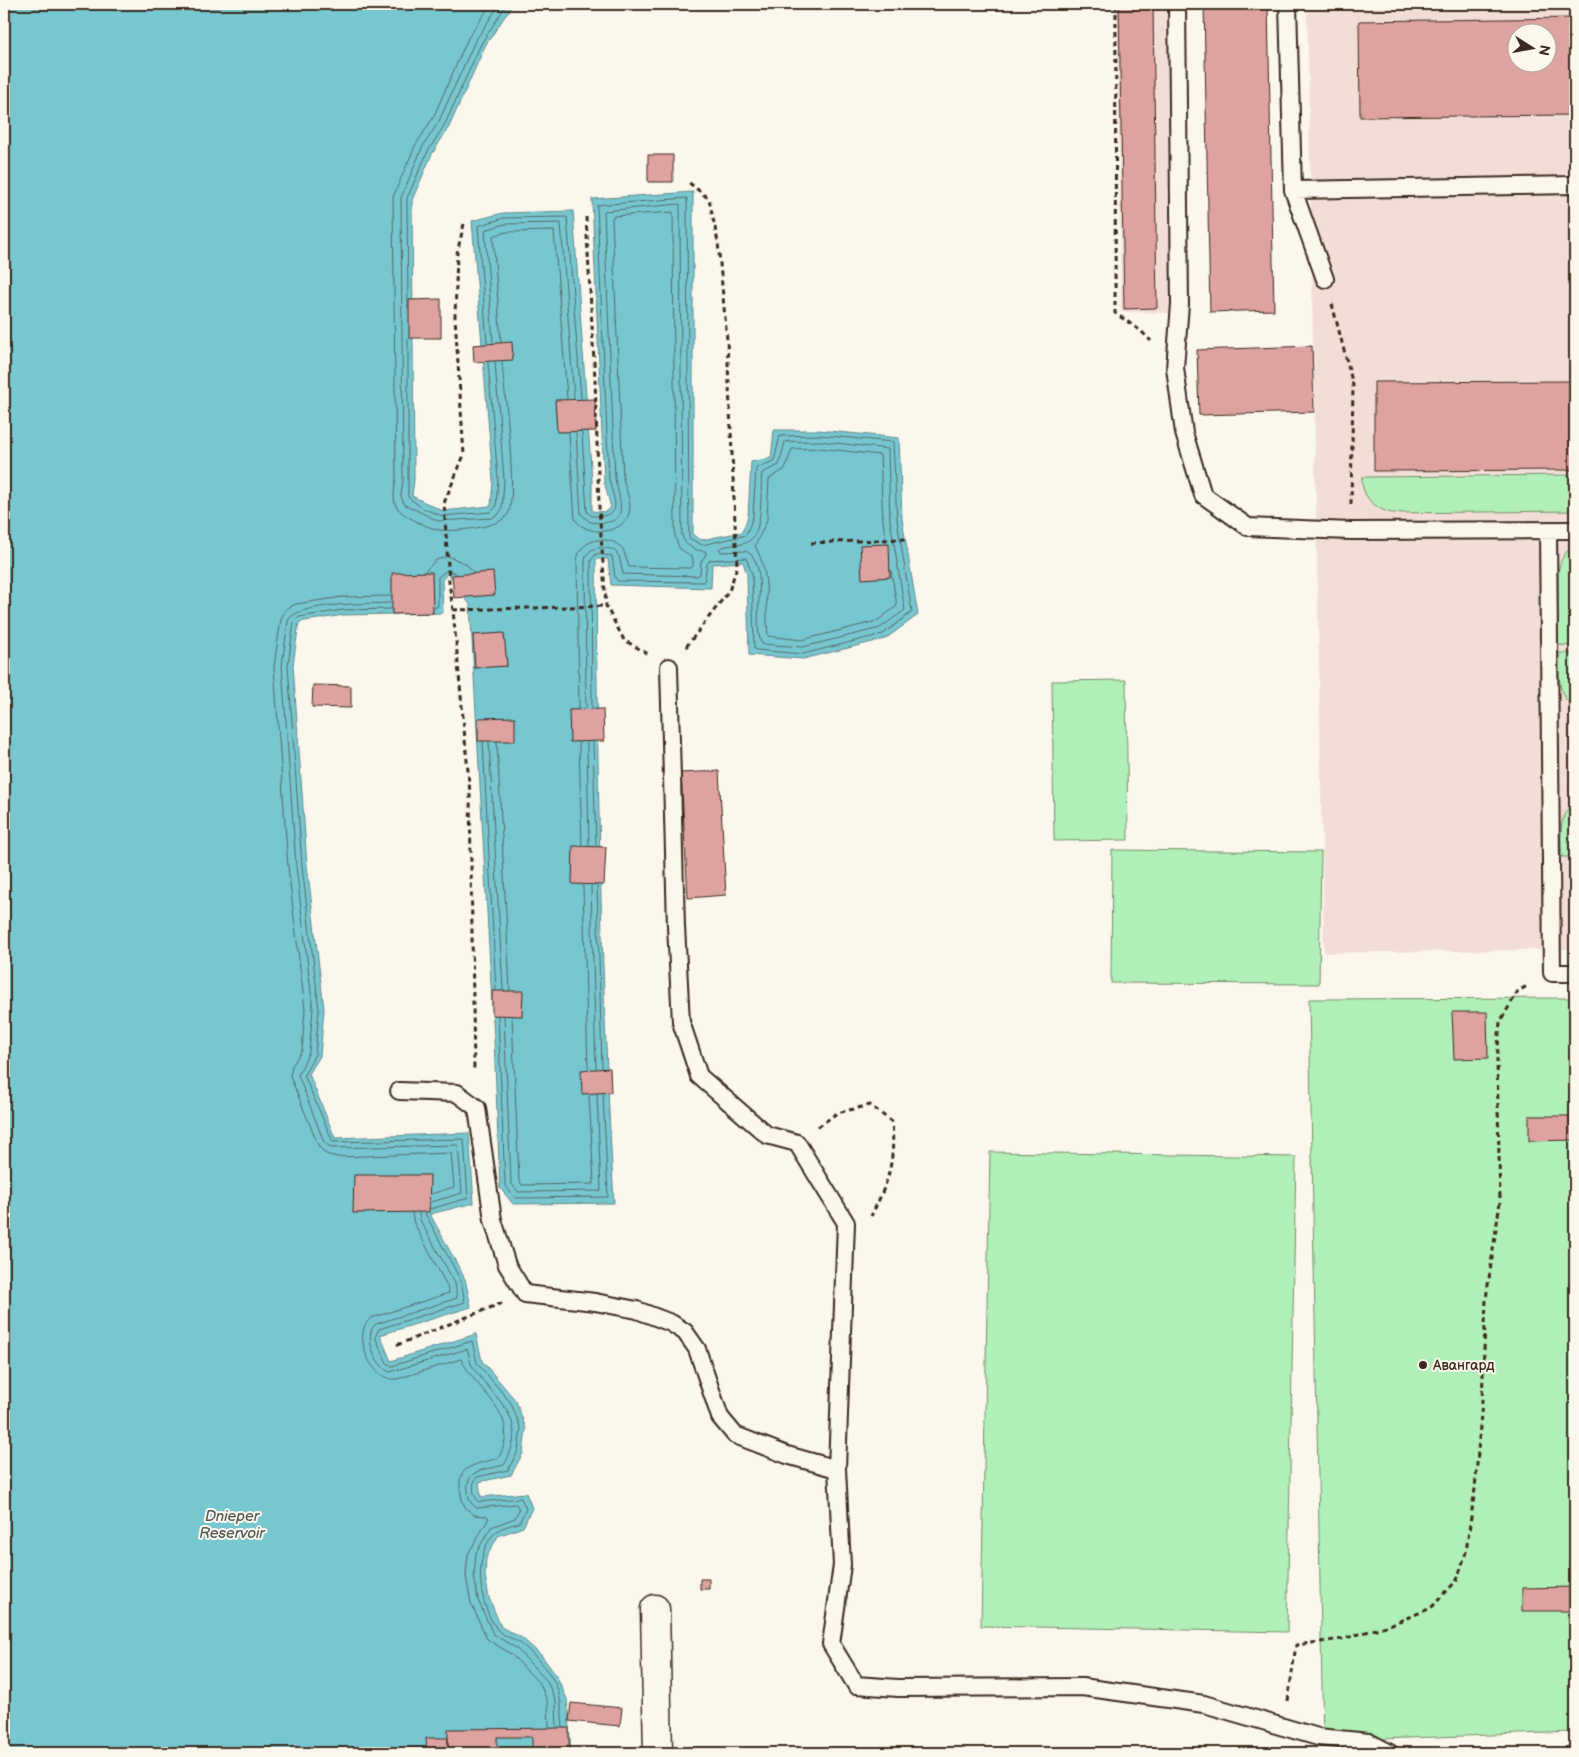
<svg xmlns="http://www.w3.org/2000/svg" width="1579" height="1757" font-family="'Balsamiq Sans',sans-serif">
  <rect width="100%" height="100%" fill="#fbf7ec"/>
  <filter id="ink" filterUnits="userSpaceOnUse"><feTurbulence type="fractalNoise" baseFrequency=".02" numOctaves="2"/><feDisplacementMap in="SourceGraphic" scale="10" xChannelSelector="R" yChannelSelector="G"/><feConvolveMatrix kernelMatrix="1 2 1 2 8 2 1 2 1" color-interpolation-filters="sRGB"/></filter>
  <g filter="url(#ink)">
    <path fill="#f2ded6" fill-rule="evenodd" d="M1117,4H1170V313L1121,312Z
      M1307,4H1575V949L1324,953ZM1516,32H1546V62H1516Z"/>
    <path fill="#b0efb7" stroke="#768c6a" d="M1575,475V511L1392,513C1374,509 1361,496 1362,477Z
      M1575,545V646L1558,645V573C1560,561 1564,551 1575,545Z
      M1559,653H1575V707C1556,698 1559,670 1559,653Z
      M1126,680L1128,840L1054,841L1052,681Z
      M1575,803V857H1562C1561,840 1557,813 1575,803Z
      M1112,850L1321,852L1319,984L1111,983Z
      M1575,998V1732L1323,1741L1309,999Z
      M990,1152L1296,1157L1287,1632L981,1626Z"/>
    <path fill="#77c7d1" stroke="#5f8889" d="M4,4H513L485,46L449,127L432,154L412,200L414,480L412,496L443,511L491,506L493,480L472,221L503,213L573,211L592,481V511L605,512L611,508L604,481L592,199L693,192V535L701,540L742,532L748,517L751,462L771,458L774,430H819L899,438L902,519L918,615L885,639L803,659L749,655L747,574L743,562L712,564L711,588L611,585L608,559H596C597,774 601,989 614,1203L513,1204L500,1188L494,1038L470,604C460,594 459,582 447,574L442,580L443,613L344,615L299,622L293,665L307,865L324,1009L320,1056L309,1074L335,1138L469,1133L474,1203L430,1214L465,1279L471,1307L380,1335L391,1361L476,1334L482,1361L516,1401L526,1429L523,1453L511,1475L479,1482L481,1497L526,1493L532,1508L523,1527L498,1536L486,1558L485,1575L489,1598L501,1627L522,1638L541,1655L556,1675L567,1699L571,1753H4Z"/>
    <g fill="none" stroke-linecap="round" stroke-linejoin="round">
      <path stroke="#536966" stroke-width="1" d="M491,4L468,38L433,118L415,146L393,197L396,479C395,488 392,498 396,506C403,517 427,527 439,530C453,532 501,528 508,514C518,494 504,390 502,362
        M408,308L407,198L428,151L445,124L481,44L507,4
        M408,339V497L422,508L442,516L491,512L496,507L498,479L488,363
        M493,342L485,230L505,224L561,223L574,398
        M501,342L493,236L506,232L554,231L567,398
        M487,343L478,226L504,218L567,217L581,398
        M495,362L504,480L502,509L498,515L492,518L438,521L404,504L401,496L403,480L401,198L422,148L439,121L475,41L500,4
        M569,433L575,519C586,537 623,535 629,513C632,502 625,488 623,478L612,218L614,216L673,212L675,536L679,548L693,558V566L690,568L629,567L623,549C609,533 579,538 577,561L579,708
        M576,433L581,514L590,522C629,527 622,507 615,479L604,211L680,204L682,535C684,546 695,551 705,551L706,554L701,562L700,574L697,576L623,574L619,556L614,550C602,546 588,546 585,560L586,708
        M582,433L587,512L592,516C624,518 615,503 609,480L597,205L687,198L689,538L702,545L746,535L753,517L756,468L774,461L780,436L819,435L893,442L897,520L912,612L883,634L803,654L756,650L754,648L752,574L746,558L710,560L707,564L704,582L618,581L615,578L612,556L596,554L591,560L592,708
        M819,441L888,449L890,520L905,610L880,628L803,647L762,644C750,624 772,564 746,551L721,552L719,549C727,543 741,547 749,541C764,531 760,489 762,473L779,465L785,442Z
        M886,543L883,521L880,455L819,448L792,449L785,469L769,479L767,520L755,546C771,574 765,605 768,636L802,640L877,621L897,606L891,570
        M425,571L436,560L448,556L466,564L473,572
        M391,596L342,597L296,604L286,609L281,619L274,666L288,867L305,1009L302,1050L292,1066L290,1076L319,1147L326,1154L337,1157L451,1153L454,1187L431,1194
        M391,603C371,604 295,602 288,621L282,666L296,866L313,1009L309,1052L298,1075L324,1142L331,1148L458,1145L462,1193L431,1202
        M434,608L438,606V577L447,570L456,573
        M391,609L343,610L299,617L294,622L288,665L302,866L319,1009L315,1054L304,1075L333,1142L464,1139L468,1198L430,1209
        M483,742L496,990
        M489,742L503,990
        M497,742L510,990
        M579,743L582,845
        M587,743L589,845
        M593,743L596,845
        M583,886L588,1068
        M591,886L596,1068
        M597,886L602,1067
        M498,1016L505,1185L515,1198L608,1197L603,1094
        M504,1017L511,1183L518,1192L601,1191L597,1094
        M512,1017L519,1180L522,1185L594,1184L589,1095
        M412,1213L414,1223L447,1286L449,1293L371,1318C350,1334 372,1383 397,1379L461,1359C478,1394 522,1414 499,1457C483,1465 457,1462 460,1488C461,1495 462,1501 465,1507L474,1515L487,1516L489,1518L468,1554L466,1576L471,1603L487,1639L511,1654L540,1684L548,1703L549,1727
        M419,1213L420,1220L455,1283L457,1298L376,1324C362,1334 376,1367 390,1372L467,1349C470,1355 469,1362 473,1367C496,1402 531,1418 504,1465C487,1470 465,1468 468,1491C469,1499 470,1504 477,1508L516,1504L519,1509L515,1518L491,1527L476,1553L474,1575L478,1600L493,1634L516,1648L547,1681L556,1701L557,1727
        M425,1213L461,1281L465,1302L379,1329L375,1337L387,1363L392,1366L472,1341L477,1363L511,1403L521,1429L518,1451L508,1470L477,1477C471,1483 473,1497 479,1502L521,1498L526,1509L519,1523C512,1525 500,1527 495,1533C472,1555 479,1606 497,1629C502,1636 513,1638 520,1643C531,1651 542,1664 551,1676C562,1692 561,1709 563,1727"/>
    </g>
    <path fill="#dea3a1" stroke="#3b2a1e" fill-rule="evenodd" d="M1119,4H1153L1157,308L1124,309Z
      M1204,4H1268L1274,310L1210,312Z
      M1575,18V115L1360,117L1359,21ZM1516,32H1546V62H1516Z
      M648,155H673V182H648Z
      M441,299V338H409V300Z
      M512,342L513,360L474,362L473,345Z
      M1312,346L1314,412L1199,415L1197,350Z
      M1575,381V470L1374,471V382Z
      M595,399L596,431L557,432L555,400Z
      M889,544L890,577L862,579L860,545Z
      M432,572L433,613L392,614V573Z
      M493,572L495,595L454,598L452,575Z
      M504,633L507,666L475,668L473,635Z
      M313,685L351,686V708L312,707Z
      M603,709L604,741L570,742L569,710Z
      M515,717V741H478V718Z
      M719,771L726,895L688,898L681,773Z
      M573,846L606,847L604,885L572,884Z
      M492,991H523L522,1016L492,1015Z
      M1452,1012H1487L1488,1058L1454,1059Z
      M610,1068L611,1092L582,1094L581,1070Z
      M1529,1116H1575V1140L1529,1141Z
      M354,1175H430L429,1212L353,1213Z
      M700,1579H709V1589H700Z
      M1575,1587V1611H1522V1588Z
      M571,1703L622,1708L620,1726L569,1721Z
      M569,1728V1753H448V1729Z
      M497,1737H532V1753H497Z
      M426,1738H448V1753H427Z"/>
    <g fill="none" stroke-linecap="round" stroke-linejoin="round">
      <g stroke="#3b2a1e" stroke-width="20">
        <path id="service" d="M1177,4L1180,304L1175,368L1184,433L1203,495L1248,527L1351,531L1575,530
          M1288,4L1293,190L1325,279
          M1293,190L1575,185
          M1548,530L1552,973H1575
          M669,667L676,926L681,1022L699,1076L767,1135L797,1143L846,1223L837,1469
          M399,1091L457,1093L477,1108L493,1220L507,1265L525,1294L595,1302L637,1310L671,1323L685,1332L697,1349L720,1417L735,1435L787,1455L837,1469L842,1565L831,1644L856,1685L898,1688L1082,1687L1204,1704L1318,1737L1369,1742L1390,1753"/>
      </g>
      <g stroke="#3b2a1e" stroke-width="31">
        <path id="minor" d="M655,1609L658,1753"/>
      </g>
      <path stroke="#3b2a1e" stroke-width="3" stroke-dasharray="5 4" stroke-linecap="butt" d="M1116,4L1115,313L1141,331L1151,341
        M586,217L595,379L599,507L606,606L624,640L648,654
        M464,224L457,253L455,317L464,455L444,503L449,582L453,610L470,793L474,1072
        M1332,304L1353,385L1351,505
        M811,543L905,539
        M453,610L606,606
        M686,647L729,591L737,567L727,340L718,242L709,199L687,181
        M818,1127L837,1113L870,1105L892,1122C895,1162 889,1181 871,1216
        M397,1345L502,1303
        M1288,1701L1296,1645L1343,1639L1392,1624L1431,1608L1457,1580L1466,1552L1475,1489L1482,1401L1486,1299L1500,1202L1497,1060L1500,1022L1518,991L1529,985"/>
      <use href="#service" stroke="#fbf7ec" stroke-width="16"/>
      <use href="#minor" stroke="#fbf7ec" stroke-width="28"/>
    </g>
  </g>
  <circle fill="#3b2a1e" stroke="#fbf7ec" stroke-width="2" cx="1423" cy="1365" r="5"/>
  <g text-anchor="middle" stroke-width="4" stroke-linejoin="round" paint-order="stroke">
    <g font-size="14" fill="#3b2a1e" stroke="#fbf7ec" text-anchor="start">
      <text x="1433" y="1370">Авангард</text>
    </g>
    <g font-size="15" font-style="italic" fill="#4d5954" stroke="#fbf7ec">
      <text x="232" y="1521">Dnieper<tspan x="232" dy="17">Reservoir</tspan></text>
    </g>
  </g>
  <rect width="1579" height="1757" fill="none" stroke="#fbf7ec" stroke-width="20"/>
  <rect x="10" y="10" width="1559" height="1737" fill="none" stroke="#3b2a1e" stroke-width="2" filter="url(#ink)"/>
  <g transform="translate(1532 48) rotate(101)"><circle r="24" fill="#fbf7ec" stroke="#aea59a"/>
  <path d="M0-4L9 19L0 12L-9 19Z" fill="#3b2a1e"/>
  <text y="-8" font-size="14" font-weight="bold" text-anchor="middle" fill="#3b2a1e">N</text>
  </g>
</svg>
